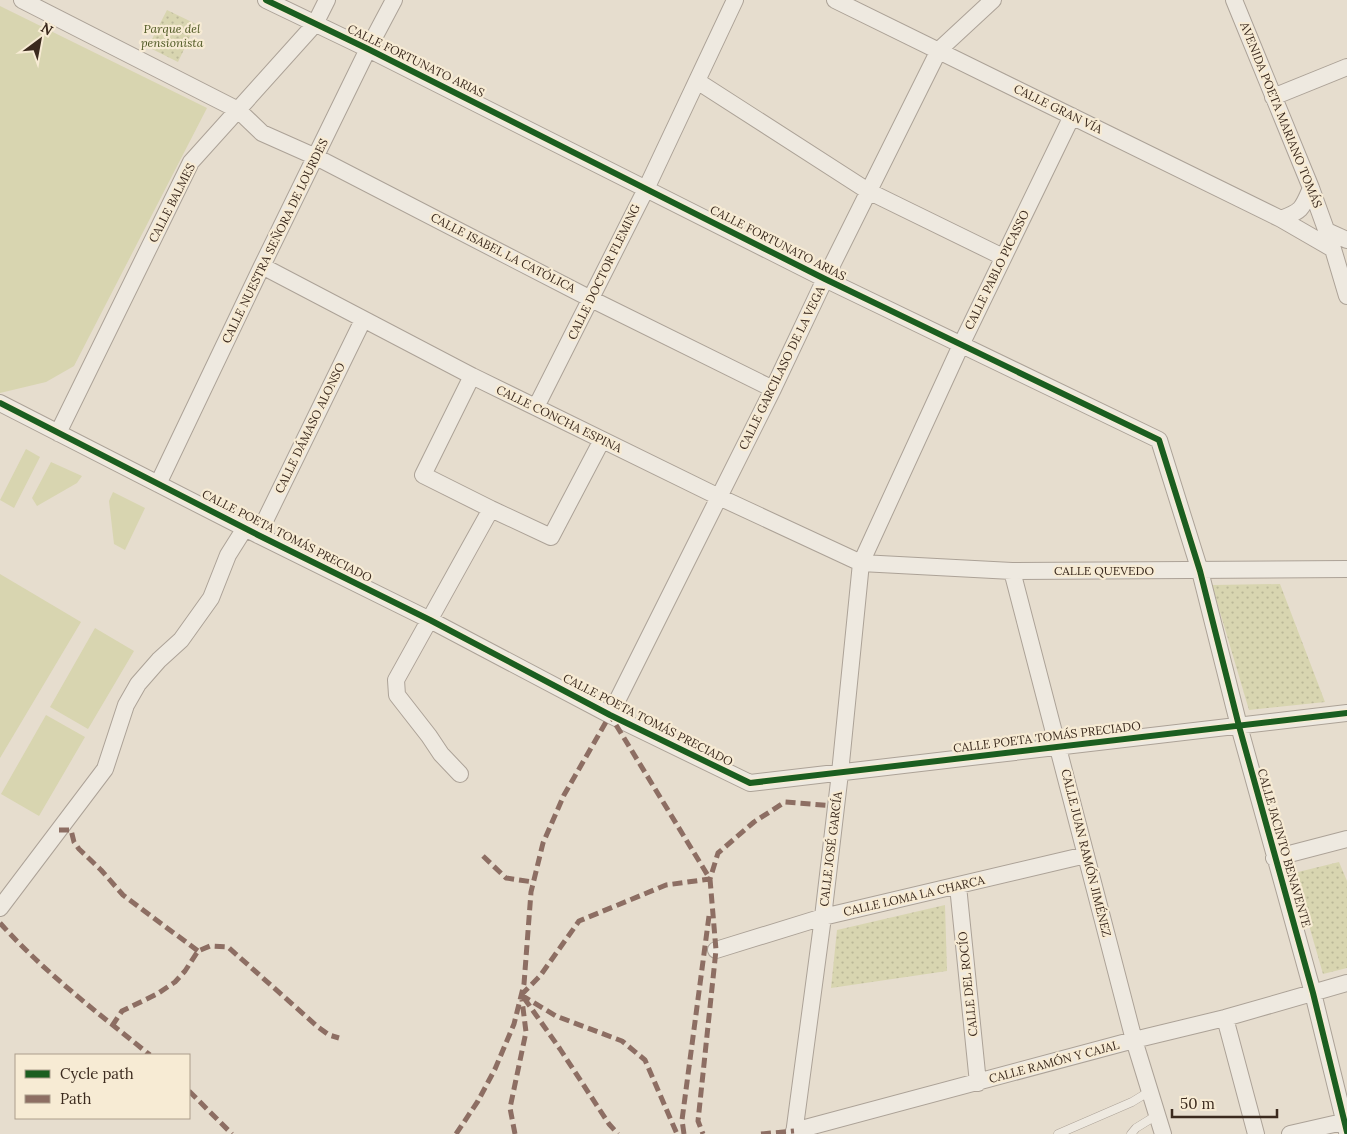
<svg xmlns="http://www.w3.org/2000/svg" width="1347" height="1134" font-family="Lora,serif">
  <defs>
    <pattern id="park-dots" width="8" height="8" patternUnits="userSpaceOnUse" patternTransform="scale(1.25)"><rect width="8" height="8" fill="#d8d5b0"/><path d="M2 2h.1M6 6h.1" fill="none" stroke="#bab797" stroke-width="1.8" stroke-linecap="round"/></pattern>
  </defs>
  <rect width="100%" height="100%" fill="#e6ddce"/>
  <path fill="#d8d5b0" d="M0,6L207,108L74,366L46,382L0,393Z
    M26,449L40,457L14,508L0,500Z
    M51,462L82,476L77,483L37,506L32,498Z
    M113,492L145,508L125,550L114,544L109,501Z
    M0,574L81,622L0,758Z
    M95,628L134,651L88,729L50,707Z
    M46,715L85,737L39,816L1,794Z"/>
  <path fill="url(#park-dots)" d="M167,10L196,24L178,62L148,47Z
    M1280,584L1325,702L1249,710L1212,585Z
    M1339,862L1347,881V968L1323,974L1294,873Z
    M945,905L947,971L831,988L837,930Z"/>
  <g fill="none" stroke-linecap="round" stroke-linejoin="round">
    <g stroke="#aca297" stroke-width="9">
      <path id="service" d="M1058,1134L1132,1102L1150,1091
        M1131,1134L1136,1128L1157,1115"/>
    </g>
    <g stroke="#aca297" stroke-width="18">
      <path id="minor" d="M22,0L238,110L262,133L316,157L591,299L773,389
        M266,0L368,49L825,279L1159,440L1200,571L1239,726L1313,993L1347,1132
        M835,0L1281,219L1333,249
        M1234,0L1311,188L1333,249L1347,296
        M697,81L868,191L1003,257
        M1273,97L1347,67
        M1281,219C1302,211 1302,209 1311,188
        M1327,231L1347,240
        M262,266L472,376L719,497L861,563L1012,571L1347,569
        M472,376L423,475L491,509L551,537L602,440
        M0,403L258,535L430,620L610,715L750,783L1347,713
        M536,407L646,189L735,0
        M58,433L191,162L315,24L327,0
        M158,484L262,266L368,49L394,0
        M258,535L363,320
        M1012,571L1134,1040L1163,1134
        M610,715L773,389L825,279L939,50L993,0
        M460,774L441,754L429,736L397,695L396,680L491,509
        M1274,858L1347,839
        M958,886L978,1083
        M0,908L105,769L126,705L138,684L159,660L181,640L211,598L228,555L245,528
        M716,950L823,917L1086,855
        M1225,1018L1256,1134
        M794,1131L1134,1040L1225,1018L1347,983
        M794,1134L823,917L840,773L861,563L961,345L1072,116
        M1290,1134L1347,1121"/>
    </g>
    <use href="#service" stroke="#eee9e0" stroke-width="8"/>
    <use href="#minor" stroke="#eee9e0" stroke-width="16"/>
    <path stroke="#8d6e63" stroke-width="5" stroke-dasharray="10 5" stroke-linecap="butt" d="M59,830H71L74,842L79,849L101,870L123,895L198,951
      M483,856L506,878L533,882
      M0,923C45,973 98,1013 150,1055
      M521,995L540,976L579,921L666,885L710,879L718,853L754,822L785,802L836,806
      M521,995L556,1016L622,1041L645,1060L677,1134
      M524,998L560,1049L609,1124L618,1134
      M112,1026L122,1011L157,994L175,982L185,971L198,951L210,946L228,947L318,1027L329,1035L339,1038
      M189,1091L232,1134
      M456,1134L478,1101L495,1069L514,1024L524,984L531,892L543,843L564,795L610,715L710,879L716,950L698,1121L703,1134
      M515,1134L510,1108L526,1032L522,1000
      M684,1134L682,1120L709,916
      M761,1134L794,1131"/>
    <g stroke="#f7ebd4" stroke-width="9">
      <path id="cycleway" d="M266,0L368,49L825,279L1159,440L1200,571L1239,726L1313,993L1347,1132
        M0,403L258,535L430,620L610,715L750,783L1347,713"/>
    </g>
    <use href="#cycleway" stroke="#1b5e20" stroke-width="6"/>
  </g>
  <g text-anchor="middle" stroke-width="4.5" stroke-linejoin="round" paint-order="stroke">
    <g font-size="12" font-style="italic" fill="#4f5924" stroke="#f7ebd4">
      <text x="172" y="33">Parque del<tspan x="172" dy="14">pensionista</tspan></text>
    </g>
    <g font-size="12" fill="#3b2a1e" stroke="#f7ebd4">
      <text transform="translate(416 61) rotate(26)" y="4">CALLE FORTUNATO ARIAS</text>
      <text transform="translate(1058 109) rotate(26)" y="4">CALLE GRAN VÍA</text>
      <text transform="translate(1281 115) rotate(68)" y="4">AVENIDA POETA MARIANO TOMÁS</text>
      <text transform="translate(172 203) rotate(-63)" y="4">CALLE BALMES</text>
      <text transform="translate(275 241) rotate(-64)" y="4">CALLE NUESTRA SEÑORA DE LOURDES</text>
      <text transform="translate(778 243) rotate(27)" y="4">CALLE FORTUNATO ARIAS</text>
      <text transform="translate(503 253) rotate(27)" y="4">CALLE ISABEL LA CATÓLICA</text>
      <text transform="translate(997 270) rotate(-64)" y="4">CALLE PABLO PICASSO</text>
      <text transform="translate(604 272) rotate(-64)" y="4">CALLE DOCTOR FLEMING</text>
      <text transform="translate(782 368) rotate(-64)" y="4">CALLE GARCILASO DE LA VEGA</text>
      <text transform="translate(559 419) rotate(26)" y="4">CALLE CONCHA ESPINA</text>
      <text transform="translate(310 428) rotate(-64)" y="4">CALLE DÁMASO ALONSO</text>
      <text transform="translate(287 536) rotate(27)" y="4">CALLE POETA TOMÁS PRECIADO</text>
      <text x="1104" y="575">CALLE QUEVEDO</text>
      <text transform="translate(648 720) rotate(27)" y="4">CALLE POETA TOMÁS PRECIADO</text>
      <text transform="translate(1047 737) rotate(-7)" y="4">CALLE POETA TOMÁS PRECIADO</text>
      <text transform="translate(1284 848) rotate(74)" y="4">CALLE JACINTO BENAVENTE</text>
      <text transform="translate(831 849) rotate(-83)" y="4">CALLE JOSÉ GARCÍA</text>
      <text transform="translate(1086 853) rotate(76)" y="4">CALLE JUAN RAMÓN JIMÉNEZ</text>
      <text transform="translate(914 896) rotate(-13)" y="4">CALLE LOMA LA CHARCA</text>
      <text transform="translate(968 984) rotate(-96)" y="4">CALLE DEL ROCÍO</text>
      <text transform="translate(1054 1062) rotate(-15)" y="4">CALLE RAMÓN Y CAJAL</text>
    </g>
  </g>
  <rect x="15" y="1054" width="175" height="65" fill="#f7ebd4" stroke="#ac9e8b"/>
  <rect x="25" y="1070" width="25" height="8" fill="#1b5e20" stroke="#ac9e8b"/>
  <text x="60" y="1079" font-size="15" fill="#3b2a1e">Cycle path</text>
  <rect x="25" y="1095" width="25" height="8" fill="#8d6e63" stroke="#ac9e8b"/>
  <text x="60" y="1104" font-size="15" fill="#3b2a1e">Path</text>
  <g transform="translate(40 40) rotate(32)" stroke="#f7ebd4" stroke-width="4" paint-order="stroke">
  <path d="M0-4L9 19L0 12L-9 19Z" fill="#3b2a1e"/>
  <text y="-8" font-size="14" font-weight="bold" text-anchor="middle" fill="#3b2a1e">N</text>
  </g>
  <path d="M1172 1109v8h105v-8" fill="none" stroke="#3b2a1e" stroke-width="2.5"/>
  <text x="1180" y="1109" font-size="15" fill="#3b2a1e" stroke="#f7ebd4" stroke-width="4" paint-order="stroke">50 m</text>
</svg>
